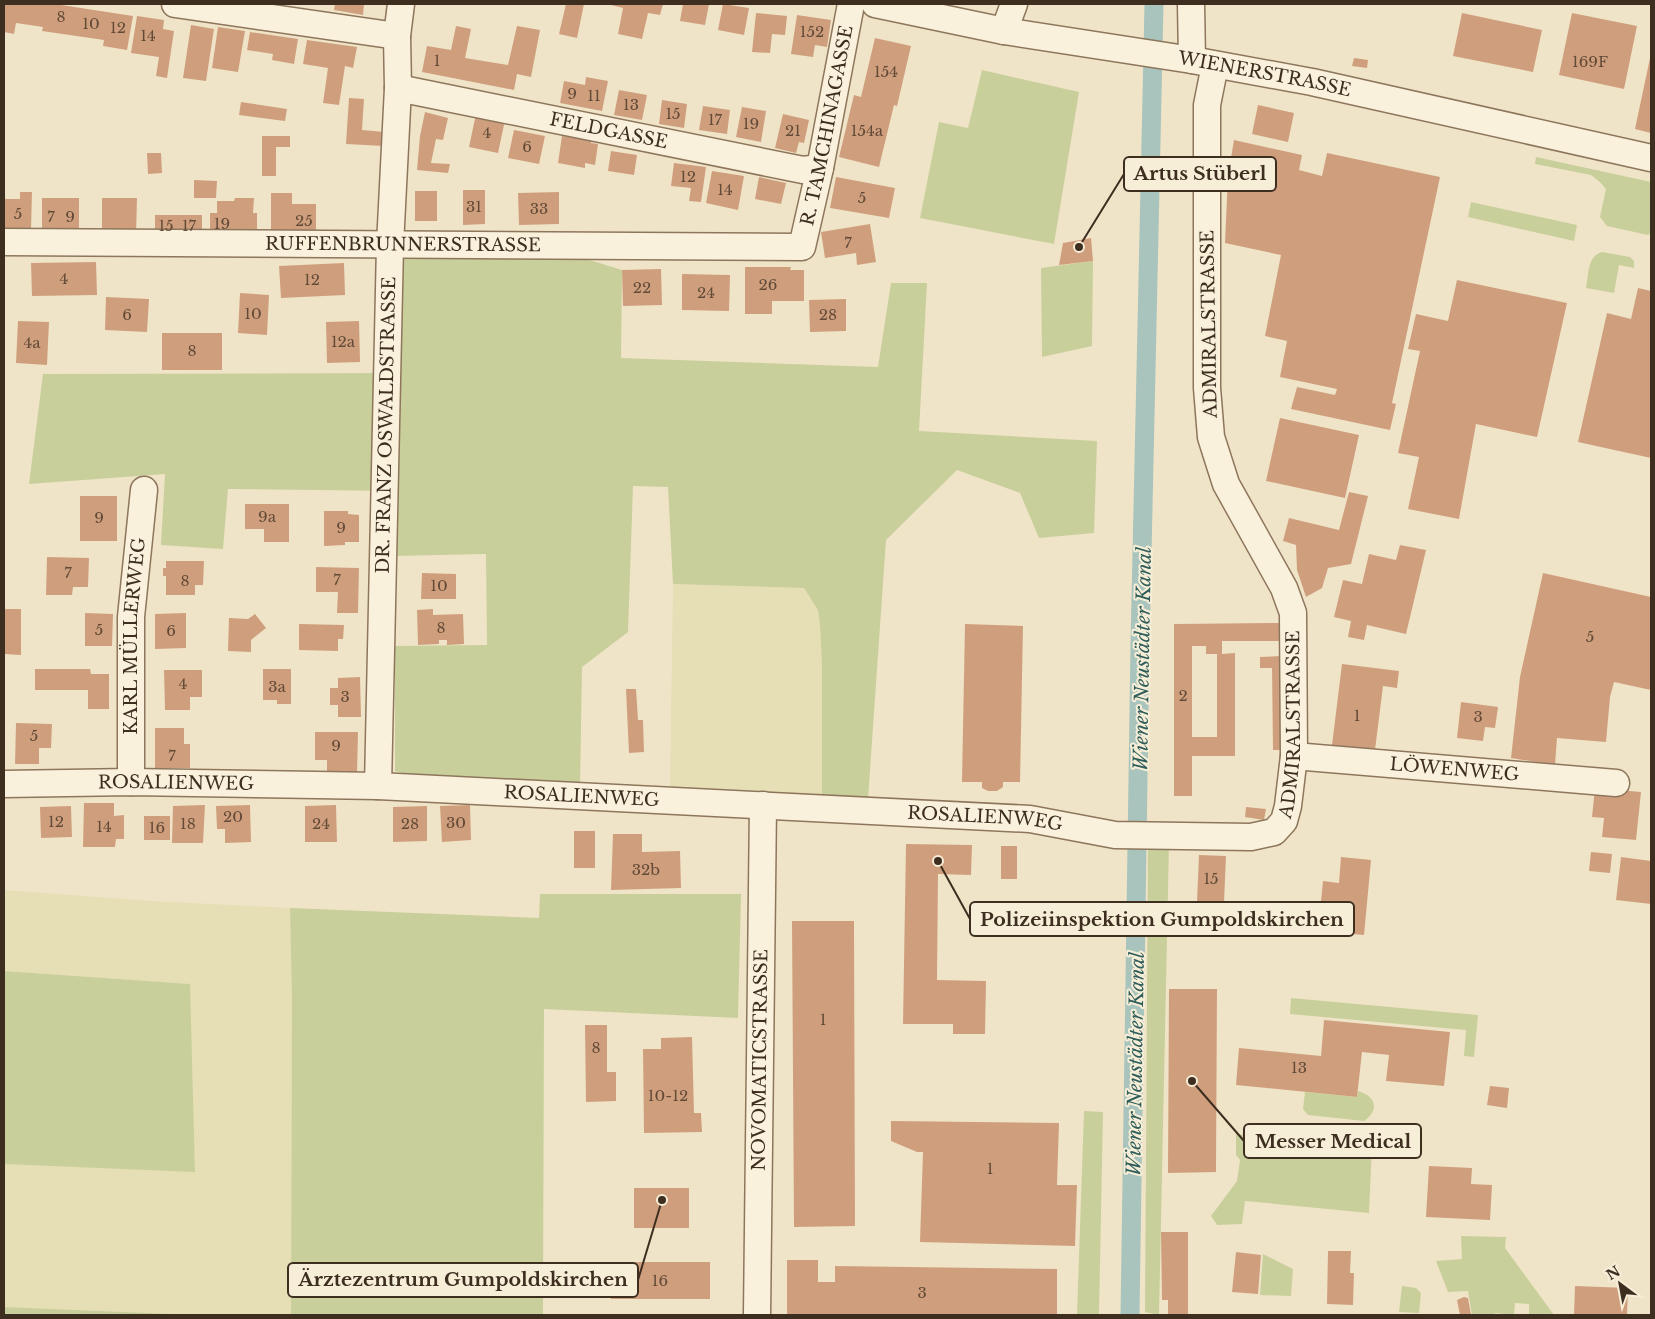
<svg xmlns="http://www.w3.org/2000/svg" width="1655" height="1319" font-family="'Libre Baskerville',serif">
  <rect width="100%" height="100%" fill="#f0e4c8"/>
  <path fill="#e6deb5" d="M673,584L804,588L818,610L820,624L822,665V799L670,790Z
    M4,890L151,901L290,908L292,998L291,1315H197L4,1307V1164L195,1171L189,984L4,971Z"/>
  <path fill="#c9cf9b" d="M982,70L1079,92L1054,244L920,218L939,122L968,128Z
    M1536,157L1651,182V233L1648,235L1607,226L1600,217L1606,189L1600,182L1591,175L1535,164Z
    M1471,202L1577,225L1574,241L1468,217Z
    M395,252L570,254L622,270L621,358L878,367L891,283H927L919,431L1097,441L1094,533L1039,538L1020,493L957,470L886,540L868,799H822V665L820,624L818,610L804,588L673,584L668,487L633,486L628,632L582,667L580,787L410,775L395,771V646L487,645L486,554L394,556L395,491L228,489L223,549L161,545L165,474L29,484L43,374L389,373Z
    M1602,252L1630,257L1634,261V268L1619,265L1614,293L1586,288C1589,274 1587,256 1602,252Z
    M1093,261L1092,346L1042,357L1041,268Z
    M1169,844L1159,1315L1145,1312L1148,845Z
    M540,894H741L738,1018L544,1009L543,1315H291L292,998L290,908L539,918Z
    M4,971L190,984L195,1172L4,1164Z
    M1291,998L1478,1015L1474,1057L1464,1056L1466,1030L1290,1014Z
    M1358,1091C1376,1096 1380,1110 1364,1121L1308,1115L1303,1109L1305,1092L1357,1097Z
    M1084,1111L1103,1112L1099,1315H1077Z
    M1236,1134L1372,1146L1369,1213L1245,1201L1242,1224L1217,1225L1211,1216L1237,1181L1240,1160L1236,1155Z
    M1461,1236L1506,1237L1505,1248L1554,1315H1529V1304L1515,1303L1514,1315L1495,1313L1494,1315H1472L1468,1291L1448,1292L1436,1261L1462,1259Z
    M1263,1254L1293,1269L1291,1296L1260,1295Z
    M1402,1286L1416,1288L1421,1293L1419,1313L1399,1312Z
    M4,1307L197,1315H4Z"/>
  <g fill="none" stroke-linecap="round" stroke-linejoin="round">
    <path stroke="#a9c4bc" stroke-width="19" d="M1130,1315L1140,645L1154,4"/>
  </g>
  <path fill="#cf9f7d" fill-rule="evenodd" d="M4,4H55L133,16L127,50L103,46L104,40L42,31L43,27L16,23L14,34L4,32Z
    M335,4H364L363,15L334,10Z
    M566,4H584L577,38L559,34Z
    M607,4H663L660,15L648,13L642,39L618,34L623,8Z
    M683,4H709L705,25L680,21Z
    M723,4L749,8L744,35L718,30Z
    M756,13L787,16L785,35L772,34L770,53L752,52Z
    M1462,13L1542,30L1533,72L1453,56Z
    M1572,13L1637,26L1624,89L1559,75Z
    M797,15L831,20L827,47L815,45L813,57L791,54Z
    M137,16L164,20L163,29L174,31L167,78L156,76L159,57L131,53Z
    M191,25L214,29L206,81L183,78Z
    M456,26L471,29L465,58L508,65L517,26L540,30L531,77L517,74L514,90L422,72L427,46L451,50Z
    M218,27L245,31L238,72L212,68Z
    M250,32L298,39L294,64L272,60L273,54L247,50Z
    M875,38L911,46L897,106L894,105L879,167L839,157L854,95L861,97Z
    M307,40L357,47L353,68L345,66L339,105L323,103L328,68L303,64Z
    M1354,58L1368,60L1367,68L1352,66Z
    M1650,58H1651V133L1635,129Z
    M586,77L608,81L602,111L560,103L564,81L585,85Z
    M619,90L647,95L642,120L614,115Z
    M349,98L364,99L362,130L385,132L384,146L346,144Z
    M662,100L687,104L684,128L659,124Z
    M241,102L287,109L285,121L239,115Z
    M1258,105L1294,113L1288,142L1252,134Z
    M703,106L730,110L727,134L699,130Z
    M742,107L766,111L761,142L736,137Z
    M425,112L448,118L443,140L436,139L431,163L450,164L448,173L417,170L420,136Z
    M476,114L505,120L498,153L469,147Z
    M783,114L809,120L804,143L799,142L796,153L775,148Z
    M514,130L545,136L539,164L508,158Z
    M262,136H290V147H276V176H262Z
    M562,136L591,140V143L598,144L595,165L585,163V168L558,163Z
    M1234,140L1302,155L1299,170L1322,176L1327,153L1440,177L1392,403L1396,404L1390,430L1291,409L1297,387L1335,395L1337,389L1280,377L1287,341L1265,336L1281,255L1225,243L1228,176Z
    M611,151L637,155L634,175L608,171Z
    M147,153H161L162,173L148,174Z
    M674,163L706,167L701,202L689,201L691,188L671,186Z
    M712,171L744,176L738,210L706,203Z
    M759,177L786,183L781,204L755,199Z
    M836,177L895,188L889,218L830,208Z
    M194,180L217,181L216,198H194Z
    M463,190H485V224L463,225Z
    M415,191H437V221H415Z
    M20,192H32L31,230L4,229V199H20Z
    M559,192V224L519,225L518,193Z
    M271,193H292V204H316V237L271,238Z
    M42,198H79V235H42Z
    M102,198H137L136,236H102Z
    M235,198H254L253,213H257V235H210V213H217V201H234Z
    M155,215H202V237H155Z
    M870,224L876,262L857,265L856,253L825,258L821,232Z
    M1091,238L1093,261L1059,265L1063,243Z
    M96,262L97,295L32,296L31,263Z
    M344,263L345,295L281,298L279,266Z
    M745,267H791L790,270H804V301H772V314H745Z
    M661,269L662,305L623,306L622,270Z
    M682,274L730,275L729,311L682,310Z
    M1457,280L1567,303L1537,437L1476,424L1459,519L1408,509L1419,457L1398,453L1420,351L1408,349L1416,314L1448,321Z
    M1638,288L1651,291V458L1578,442L1607,313L1631,319Z
    M240,293L269,295L267,335L238,333Z
    M106,297L149,299L147,332L105,330Z
    M846,299V331L810,332L809,300Z
    M18,321L49,322L47,365L16,363Z
    M359,321L360,362L327,363L326,322Z
    M162,333H222V370H162Z
    M1280,418L1359,435L1345,498L1266,481Z
    M1349,492L1368,496L1351,564L1328,568L1322,588L1306,597L1297,570L1296,545L1283,541L1289,518L1339,530Z
    M80,496H117V541H80Z
    M245,504H289V542H264V529H245Z
    M324,511H348V514L359,515V542H345V545L324,546Z
    M1400,545L1426,550L1406,634L1367,625L1364,640L1348,637L1351,621L1334,617L1343,580L1362,584L1369,554L1396,560Z
    M47,557L89,558L88,587H73L72,595H46Z
    M166,561H204L203,585H195V595H166V576H163V568H166Z
    M316,567L359,568L358,613H337L338,592H316Z
    M422,573L456,574V599H421Z
    M1543,573L1651,597V690L1614,682L1610,697L1606,742L1557,738L1555,765L1511,758L1520,677Z
    M4,609H21V655L4,654Z
    M433,609V615L463,614L464,644L447,645V640H439V644L418,645L417,610Z
    M85,613L113,614L112,646H85Z
    M186,613V648L155,649V614Z
    M255,614L266,628L251,640V652L228,651L229,618L248,619Z
    M1281,623V641H1222V654L1235,653V756H1192V796H1174V624ZM1192,646H1206V654H1217V737H1192Z
    M299,624L344,625L343,639H338V651L299,650Z
    M965,624L1023,626L1020,782H1003V787L997,791H988L982,788V782H962Z
    M1282,656L1283,750H1273L1272,668H1260V657Z
    M1342,664L1399,671L1397,688L1383,686L1375,750L1332,745Z
    M35,669H90L91,674H109V709H88V690H35Z
    M263,669H291V704H277V700H263Z
    M164,670H202V697H190V710H165Z
    M360,677L361,717H338V705H330V688H338V678Z
    M626,689H636L638,720H643L644,752L629,753Z
    M1461,702L1498,707L1495,728L1485,727L1483,741L1457,738Z
    M16,723L52,724L51,748H39V764H15Z
    M155,728H184V744H190V768H155Z
    M315,732H358L357,773H327V760H315Z
    M1595,788L1641,792L1636,840L1602,837L1604,818L1592,817Z
    M84,803H114V816L124,815V839H116L115,847H83Z
    M205,805L203,843H172L173,806Z
    M250,805L251,842L225,843V829H217L216,806Z
    M336,805L337,842H305V806Z
    M470,805L471,840L442,842L440,806Z
    M71,806L72,837L41,838L40,807Z
    M427,806V841L393,842V807Z
    M1246,807L1266,809L1264,820L1245,817Z
    M144,816H170V840H144Z
    M574,831H595V868H574Z
    M613,834H642V852L680,851L681,888L611,890Z
    M906,844L972,845L971,875L938,874L937,980L986,981L985,1034H953V1024H903Z
    M1001,846H1017V879H1001Z
    M1591,852L1612,854L1610,873L1589,871Z
    M1199,855L1226,856L1224,903L1197,902Z
    M1341,857L1371,860L1364,935L1318,931L1323,881L1339,883Z
    M1621,857L1651,861V904L1616,900Z
    M792,921H854L855,1226L794,1227Z
    M1169,989H1217L1216,1172L1168,1173Z
    M1324,1020L1450,1032L1444,1086L1386,1081L1389,1055L1362,1052L1357,1097L1236,1085L1239,1048L1321,1056Z
    M585,1025H607V1072H616V1101L586,1102Z
    M692,1037L694,1113H701L702,1132L644,1133L643,1049H661V1038Z
    M1490,1086L1509,1088L1507,1108L1487,1105Z
    M891,1121L1059,1123L1057,1185H1077L1075,1246L920,1242L923,1152H917L891,1141Z
    M1429,1166L1472,1168L1471,1184L1492,1185L1490,1220L1426,1217Z
    M634,1188H689V1228H634Z
    M1161,1232H1188V1315H1168V1300H1162Z
    M1328,1251H1351L1350,1273H1354L1353,1305L1327,1304Z
    M1236,1252L1261,1255L1258,1294L1232,1292Z
    M787,1260H818V1282H835V1266L1057,1269V1315H787Z
    M611,1262H710V1299H611Z
    M1575,1286L1628,1288L1627,1315H1574Z
    M1464,1297L1468,1298L1471,1315H1460L1457,1300Z"/>
  <g fill="none" stroke-linecap="round" stroke-linejoin="round">
    <g stroke="#8d765c" stroke-width="29">
      <g id="minor">
        <path d="M175,4L397,36"/>
        <path id="s1" d="M875,4L1004,31L1192,60L1312,82L1651,158"/>
        <path d="M1191,4L1192,60"/>
        <path d="M1004,31L1014,4"/>
        <path id="s2" d="M398,88L803,170L820,168"/>
        <path id="s3" d="M4,242L802,247L820,168L851,4"/>
        <path id="s4" d="M1294,756L1616,783"/>
        <path id="s5" d="M131,782V617L144,490"/>
        <path id="s6" d="M4,784L131,782L378,786L1030,819L1115,835L1251,837L1274,832L1284,821L1288,806L1294,756L1293,613L1284,588L1226,484L1211,437L1207,388V105L1215,65"/>
        <path id="s7" d="M378,786L390,245L398,88L397,36L401,4"/>
        <path id="s8" d="M757,1315L763,805"/>
      </g>
    </g>
    <use href="#minor" stroke="#faf1dc" stroke-width="26"/>
  </g>
  <g text-anchor="middle" stroke-width="4" stroke-linejoin="round" paint-order="stroke">
    <g font-size="15" fill="#624a37">
      <text x="61" y="22">8</text>
      <text x="91" y="29">10</text>
      <text x="118" y="33">12</text>
      <text x="812" y="37">152</text>
      <text x="148" y="41">14</text>
      <text x="437" y="66">1</text>
      <text x="1590" y="67">169F</text>
      <text x="886" y="77">154</text>
      <text x="572" y="99">9</text>
      <text x="594" y="101">11</text>
      <text x="631" y="110">13</text>
      <text x="673" y="119">15</text>
      <text x="715" y="125">17</text>
      <text x="751" y="129">19</text>
      <text x="793" y="136">21</text>
      <text x="867" y="136">154a</text>
      <text x="487" y="138">4</text>
      <text x="527" y="152">6</text>
      <text x="688" y="182">12</text>
      <text x="725" y="195">14</text>
      <text x="862" y="203">5</text>
      <text x="474" y="212">31</text>
      <text x="539" y="214">33</text>
      <text x="18" y="219">5</text>
      <text x="51" y="222">7</text>
      <text x="70" y="222">9</text>
      <text x="304" y="226">25</text>
      <text x="222" y="229">19</text>
      <text x="166" y="231">15</text>
      <text x="189" y="231">17</text>
      <text x="848" y="248">7</text>
      <text x="64" y="284">4</text>
      <text x="312" y="285">12</text>
      <text x="768" y="290">26</text>
      <text x="642" y="293">22</text>
      <text x="706" y="298">24</text>
      <text x="253" y="319">10</text>
      <text x="127" y="320">6</text>
      <text x="828" y="320">28</text>
      <text x="343" y="347">12a</text>
      <text x="32" y="348">4a</text>
      <text x="192" y="356">8</text>
      <text x="267" y="522">9a</text>
      <text x="99" y="523">9</text>
      <text x="341" y="533">9</text>
      <text x="68" y="578">7</text>
      <text x="337" y="585">7</text>
      <text x="185" y="586">8</text>
      <text x="439" y="591">10</text>
      <text x="441" y="633">8</text>
      <text x="99" y="635">5</text>
      <text x="171" y="636">6</text>
      <text x="1590" y="642">5</text>
      <text x="183" y="689">4</text>
      <text x="277" y="692">3a</text>
      <text x="1183" y="701">2</text>
      <text x="345" y="702">3</text>
      <text x="1357" y="721">1</text>
      <text x="1478" y="722">3</text>
      <text x="34" y="741">5</text>
      <text x="336" y="751">9</text>
      <text x="172" y="761">7</text>
      <text x="233" y="822">20</text>
      <text x="56" y="827">12</text>
      <text x="456" y="828">30</text>
      <text x="188" y="829">18</text>
      <text x="321" y="829">24</text>
      <text x="410" y="829">28</text>
      <text x="104" y="832">14</text>
      <text x="157" y="833">16</text>
      <text x="646" y="875">32b</text>
      <text x="1211" y="884">15</text>
      <text x="823" y="1025">1</text>
      <text x="596" y="1053">8</text>
      <text x="1299" y="1073">13</text>
      <text x="668" y="1101">10-12</text>
      <text x="990" y="1174">1</text>
      <text x="660" y="1286">16</text>
      <text x="922" y="1298">3</text>
    </g>
    <g font-size="18" fill="#3d2e20" stroke="#f7eed8">
      <text dy="6" stroke="none"><textPath href="#s1" startOffset="396">WIENERSTRASSE</textPath></text>
      <text dy="6" stroke="none"><textPath href="#s3" startOffset="922">R. TAMCHINAGASSE</textPath></text>
      <text dy="6" stroke="none"><textPath href="#s2" startOffset="215">FELDGASSE</textPath></text>
      <text dy="6" stroke="none"><textPath href="#s3" startOffset="399">RUFFENBRUNNERSTRASSE</textPath></text>
      <text transform="translate(1209 324) rotate(-91)" y="6">ADMIRALSTRASSE</text>
      <text dy="6" stroke="none"><textPath href="#s7" startOffset="361">DR. FRANZ OSWALDSTRASSE</textPath></text>
      <text dy="6" stroke="none"><textPath href="#s5" startOffset="146">KARL MÜLLERWEG</textPath></text>
      <text dy="6" stroke="none"><textPath href="#s6" startOffset="1385">ADMIRALSTRASSE</textPath></text>
      <text dy="6" stroke="none"><textPath href="#s4" startOffset="161">LÖWENWEG</textPath></text>
      <text dy="6" stroke="none"><textPath href="#s6" startOffset="172">ROSALIENWEG</textPath></text>
      <text dy="6" stroke="none"><textPath href="#s6" startOffset="578">ROSALIENWEG</textPath></text>
      <text dy="6" stroke="none"><textPath href="#s6" startOffset="982">ROSALIENWEG</textPath></text>
      <text dy="6" stroke="none"><textPath href="#s8" startOffset="255">NOVOMATICSTRASSE</textPath></text>
    </g>
    <g font-size="19" font-style="italic" fill="#2f5d5a" stroke="#f7eed8">
      <text transform="translate(1142 659) rotate(-89)" y="7">Wiener Neustädter Kanal</text>
      <text transform="translate(1135 1064) rotate(-89)" y="7">Wiener Neustädter Kanal</text>
    </g>
  </g>
  <path fill="none" stroke="#3d2e20" stroke-width="2" d="M1079 247L1124 174M938 861L970 919M1192 1081L1244 1141M662 1200L638 1280"/>
  <g fill="#3d2e20" stroke="#f7eed8" stroke-width="2">
    <circle cx="1079" cy="247" r="5"/>
    <circle cx="938" cy="861" r="5"/>
    <circle cx="1192" cy="1081" r="5"/>
    <circle cx="662" cy="1200" r="5"/>
  </g>
  <g fill="#f7eed8" stroke="#3d2e20" stroke-width="2">
    <rect x="1124" y="157" width="152" height="34" rx="5"/>
    <rect x="970" y="902" width="384" height="34" rx="5"/>
    <rect x="1244" y="1124" width="177" height="34" rx="5"/>
    <rect x="288" y="1263" width="350" height="34" rx="5"/>
  </g>
  <g font-size="19" text-anchor="middle" font-weight="bold" fill="#3d2e20">
    <text x="1200" y="180">Artus Stüberl</text>
    <text x="1162" y="926">Polizeiinspektion Gumpoldskirchen</text>
    <text x="1333" y="1148">Messer Medical</text>
    <text x="463" y="1286">Ärztezentrum Gumpoldskirchen</text>
  </g>
  <rect width="1655" height="1319" fill="none" stroke="#3d2e20" stroke-width="10"/>
  <g transform="translate(1620 1284) rotate(328)" stroke="#f7eed8" stroke-width="4" paint-order="stroke">
  <path d="M0-4L9 19L0 12L-9 19Z" fill="#3d2e20"/>
  <text y="-8" font-size="14" font-weight="bold" text-anchor="middle" fill="#3d2e20">N</text>
  </g>
</svg>
